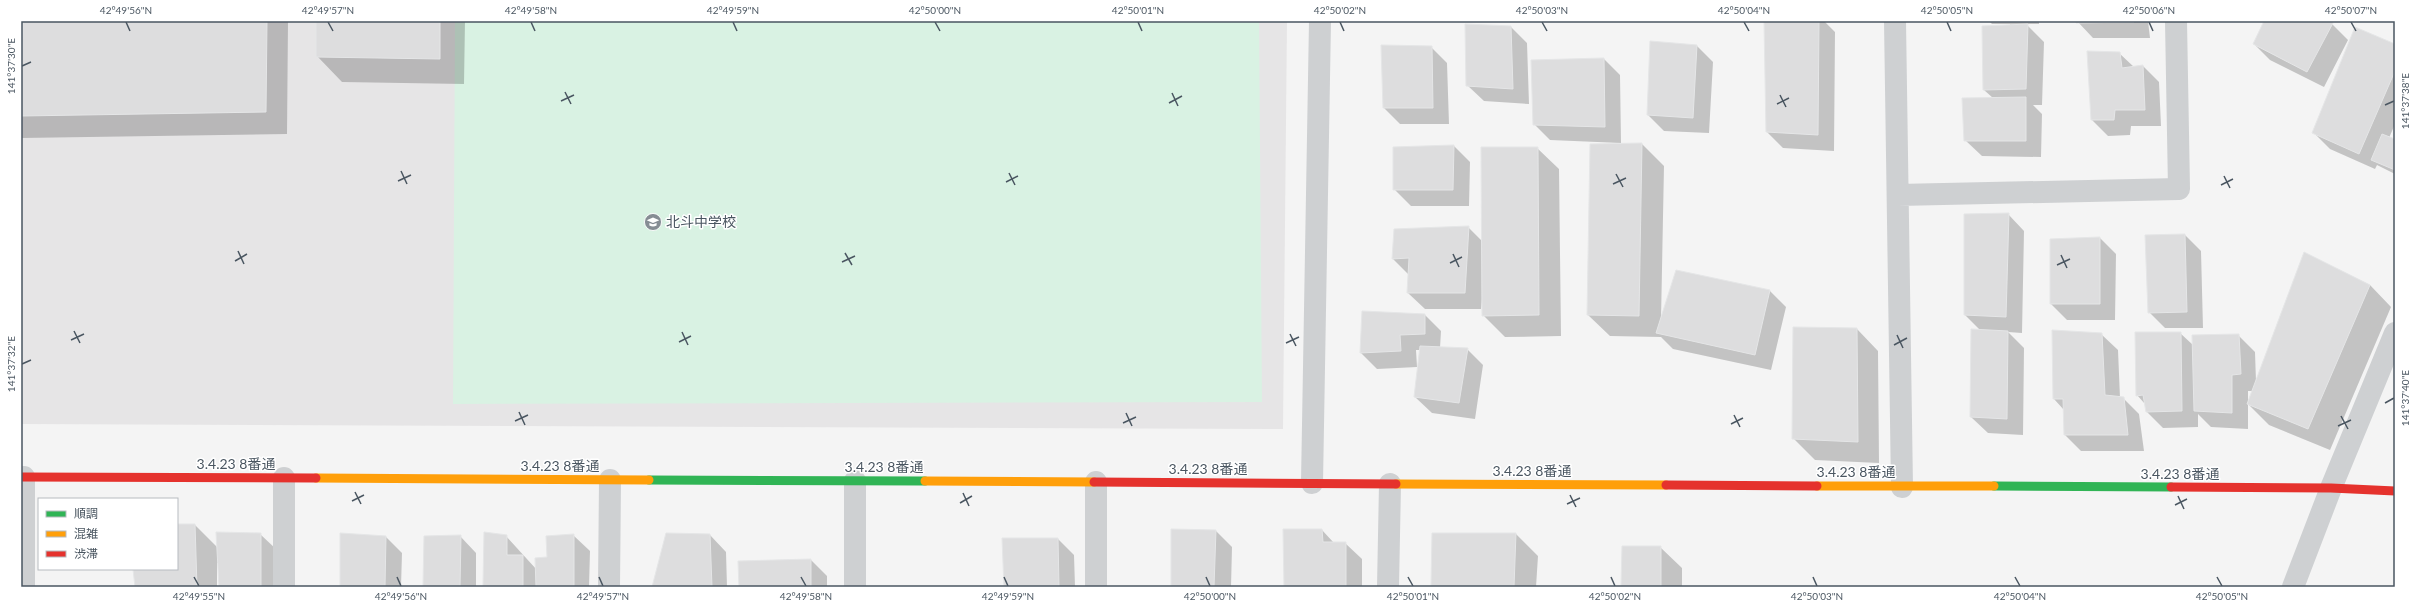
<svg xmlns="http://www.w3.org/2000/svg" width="2416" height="608" font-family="Lato,'Noto Sans JP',sans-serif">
  <rect width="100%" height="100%" fill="#f4f4f4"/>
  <path fill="#e6e5e6" d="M21,21H1287L1283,429L21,424Z"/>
  <path fill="#d9f2e3" d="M455,21H1259L1262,402L453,404Z"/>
  <path fill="#0003" fill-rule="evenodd" d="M24,21H288L287,134L21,138V37H24Z
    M317,21H465L464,84L342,82L317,56Z
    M1765,21H1824L1835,32L1834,151L1783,148L1767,132Z
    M1989,21H2039V24H2026L2044,42L2042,105H2033L2042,114L2041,157L1982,156L1965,140L1993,98L1984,90L2010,26V24H1992Z
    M2077,21H2148L2150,38H2093Z
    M2265,21H2325L2332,24L2348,40L2324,87L2270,60L2254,44Z
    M1511,27L1527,43L1529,104L1484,101L1467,85Z
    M2395,45V124L2389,138L2395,140V174L2377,165L2375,169L2330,149L2314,133Z
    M1697,46L1713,62L1709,133L1664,131L1648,115Z
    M1431,47L1447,63L1449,124H1400L1384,108Z
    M2119,53L2134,67L2143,66L2159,82L2161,126H2131L2130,135L2108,136L2092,120Z
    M1604,59L1620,75L1621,143L1550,140L1534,124Z
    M1642,144L1664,166L1661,320L1770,291L1786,307L1771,370L1673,349L1661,337L1610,336L1588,315Z
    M1454,146L1470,162L1469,206H1411L1394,189Z
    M1537,148L1559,169L1561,336L1505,337L1483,315V290L1481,309H1425L1408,293L1409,275L1393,259L1468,227L1483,242Z
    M2008,214L2024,231L2022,333L2008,332L2024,348L2023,435L1988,433L1971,417L1981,331L1965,315Z
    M2185,235L2201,251L2203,328H2165L2149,312L2146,236Z
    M2100,238L2116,254L2115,320H2067L2051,304V240Z
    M2305,253L2370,285L2391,307L2330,450L2269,425L2248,404V429L2211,427L2198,414V427L2163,428L2147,412L2145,404L2137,395L2180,333L2193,345L2238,335L2255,352L2256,382ZM2248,391H2253L2248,403Z
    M1425,315L1441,331L1440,348L1467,349L1483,365L1475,419L1432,413L1415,397L1421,350H1416L1417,367L1377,369L1361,353Z
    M1857,329L1878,351L1879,463L1815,460L1793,438Z
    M2101,334L2118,350L2120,398H2123L2139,414L2144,451H2081L2065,435L2064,410L2054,399Z
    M177,525H195L218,548L260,534L277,550V587H220L219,563H217V587H136L134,569H177Z
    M1322,530L1334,543H1345L1362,559V587H1285Z
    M1216,531L1232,547L1231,587H1172Z
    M1516,534L1538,556L1536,587H1432Z
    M573,535L590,551L589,587L484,586L506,536L537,570Z
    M710,535L726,552L727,587H653Z
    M460,536L476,553V587H424Z
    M386,537L402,553L401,587H341Z
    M1058,539L1074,555L1075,587H1005Z
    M1660,547L1682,568V587H1622Z
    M811,560L827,576V587H740Z"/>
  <path fill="#ddddde" stroke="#e5e6e7" d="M23,21H267L266,112L21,116Z
    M316,21H440V59L316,57Z
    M1764,21H1819L1818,135L1766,132Z
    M2076,21H2134V22L2076,23Z
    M2264,21H2328L2333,23L2307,72L2253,44Z
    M1465,24L1511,26L1513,89L1466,86Z
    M2028,24L2026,89L1983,90L1982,26Z
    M2355,27L2395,44V71L2359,154L2312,133Z
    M1650,41L1697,45L1693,118L1647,115Z
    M1381,45L1432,46L1433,108H1383Z
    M2087,51L2120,52L2122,68L2143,65L2145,110H2115L2114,120H2091Z
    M1604,58L1605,127L1533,125L1531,60Z
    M2026,97V141H1964L1962,98Z
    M2382,134L2395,139V170L2371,160Z
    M1642,143L1639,316L1587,315L1590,144Z
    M1454,145L1453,190H1393V147Z
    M1481,147H1538L1539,315L1482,316Z
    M2009,213L2006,317L1964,315V214Z
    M1469,226L1465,293H1407L1409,258L1392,259L1394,229Z
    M2185,234L2187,312L2148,313L2145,235Z
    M2100,237V304H2050V239Z
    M2304,252L2370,285L2308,429L2247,404Z
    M1676,270L1770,290L1755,355L1656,333Z
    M1362,311L1425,314V334L1400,335L1401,351L1360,353Z
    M1793,327L1857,328L1858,442L1792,439Z
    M1971,329L2008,331L2007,419L1970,417Z
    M2052,330L2102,333L2105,395L2124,397L2128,435H2064L2063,399H2053Z
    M2135,332H2181L2182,411L2146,412L2143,395L2136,396Z
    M2239,334L2241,374L2232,375V413L2194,411L2192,335Z
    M1420,346L1468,348L1459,403L1414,397Z
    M177,524H195L197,587H135L133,569H177Z
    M1171,529L1216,530L1214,587H1171Z
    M1283,529H1322L1323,542H1346V587H1284Z
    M216,532L261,533V587H219Z
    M484,532L507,535V555H523V587L483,586Z
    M340,533L386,536L385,587H340Z
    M666,533L710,534L712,587H652Z
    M1432,533H1516L1514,587H1431Z
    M574,534V587H536L535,558L547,557L546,536Z
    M461,535L460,587H423L424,536Z
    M1002,538H1058L1059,587H1004Z
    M1622,546H1661V587H1621Z
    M811,559V587H739L738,561Z"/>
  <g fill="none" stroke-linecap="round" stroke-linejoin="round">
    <path stroke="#ced0d2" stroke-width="22" d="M1895,21L1902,487
      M1898,195L2179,189L2176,21
      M24,477V587
      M284,478V587
      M1096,482V587
      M1312,483L1320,21
      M609,587L610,480
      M855,587V481
      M1388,587L1390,484
      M2293,587L2331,488L2395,333"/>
    <path stroke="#30b455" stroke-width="9" d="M649,480L925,481
      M1994,486L2171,487"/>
    <path stroke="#ff9f0a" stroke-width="9" d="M316,478L649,480
      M925,481L1094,482
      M1396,484L1666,485
      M1817,486H1994"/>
    <path stroke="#e5322d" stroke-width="9" d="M21,477L316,478
      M1094,482L1396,484
      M1666,485L1817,486
      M2171,487L2331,488L2395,491"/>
  </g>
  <path fill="none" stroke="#4a5661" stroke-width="1.5" d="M126,22L130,31M328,22L333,31M531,22L535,31M733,22L737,31M935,22L940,31M1138,22L1142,31M1340,22L1344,31M1542,22L1547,31M1744,22L1749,31M1947,22L1951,31M2149,22L2153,31M2351,22L2356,31M22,66L31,62M565,92L571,104M1172,93L1178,106M1780,95L1786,107M561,101L574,95M1169,103L1182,96M1777,104L1789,98M2385,105L2394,101M401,171L407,184M1009,173L1015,185M1616,174L1623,187M2224,176L2230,188M398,181L411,175M1006,182L1018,176M1613,184L1626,178M2221,185L2233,179M238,251L244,264M845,253L852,265M1453,254L1459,267M2061,255L2067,268M235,261L247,254M842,262L855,256M1450,263L1462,257M2057,265L2070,259M74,331L80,343M682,332L688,345M1290,334L1296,346M1897,335L1903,348M71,340L84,334M679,342L691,336M1286,343L1299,337M1894,345L1907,338M22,364L31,360M2385,403L2394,398M519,412L525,425M1126,413L1132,426M1734,415L1740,427M2341,416L2348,429M515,421L528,415M1123,423L1136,417M1731,424L1743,418M2338,426L2351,420M355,492L361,504M963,493L969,506M1570,495L1576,507M2178,496L2184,509M352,501L364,495M960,503L972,496M1567,504L1580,498M2175,505L2187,499M194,577L199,586M397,577L401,586M599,577L603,586M801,577L806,586M1004,577L1008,586M1206,577L1210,586M1408,577L1413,586M1611,577L1615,586M1813,577L1817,586M2015,577L2020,586M2217,577L2222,586"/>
  <defs>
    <g id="school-disc" transform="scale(0.9)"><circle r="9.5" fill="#868d94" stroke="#fff"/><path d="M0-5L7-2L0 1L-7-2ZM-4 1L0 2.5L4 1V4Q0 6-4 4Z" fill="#fff"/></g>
  </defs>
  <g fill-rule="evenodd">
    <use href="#school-disc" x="653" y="222"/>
  </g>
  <g text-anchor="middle" stroke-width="3" stroke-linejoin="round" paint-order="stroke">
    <g font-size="14" fill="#4a5661" stroke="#fff" text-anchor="start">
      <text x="666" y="227">北斗中学校</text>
    </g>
    <g font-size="14" fill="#4a5661" stroke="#fff">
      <text x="236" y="469">3.4.23 8番通</text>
      <text x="560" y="471">3.4.23 8番通</text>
      <text x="884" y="472">3.4.23 8番通</text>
      <text x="1208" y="474">3.4.23 8番通</text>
      <text x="1532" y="476">3.4.23 8番通</text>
      <text x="1856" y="477">3.4.23 8番通</text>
      <text x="2180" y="479">3.4.23 8番通</text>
    </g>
  </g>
  <rect width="2416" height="608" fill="none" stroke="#ffffff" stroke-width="44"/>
  <rect x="38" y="498" width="140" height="72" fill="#ffffff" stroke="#b7bbc0"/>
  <rect x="46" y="511" width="20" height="6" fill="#30b455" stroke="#b7bbc0"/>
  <text x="74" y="518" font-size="12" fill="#4a5661">順調</text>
  <rect x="46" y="531" width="20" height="6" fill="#ff9f0a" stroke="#b7bbc0"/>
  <text x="74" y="538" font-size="12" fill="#4a5661">混雑</text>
  <rect x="46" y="551" width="20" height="6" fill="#e5322d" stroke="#b7bbc0"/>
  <text x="74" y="558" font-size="12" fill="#4a5661">渋滞</text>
  <rect x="22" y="22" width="2372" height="564" fill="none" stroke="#4a5661" stroke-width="1.5"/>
  <g font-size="10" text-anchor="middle" fill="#4a5661">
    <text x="126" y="14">42°49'56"N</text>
    <text x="328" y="14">42°49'57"N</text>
    <text x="531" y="14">42°49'58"N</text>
    <text x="733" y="14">42°49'59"N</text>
    <text x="935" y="14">42°50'00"N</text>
    <text x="1138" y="14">42°50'01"N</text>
    <text x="1340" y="14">42°50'02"N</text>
    <text x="1542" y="14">42°50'03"N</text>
    <text x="1744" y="14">42°50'04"N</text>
    <text x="1947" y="14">42°50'05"N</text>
    <text x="2149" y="14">42°50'06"N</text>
    <text x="2351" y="14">42°50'07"N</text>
    <text transform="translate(11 66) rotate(-90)" y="4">141°37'30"E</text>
    <text transform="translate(2405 101) rotate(-90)" y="4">141°37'38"E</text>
    <text transform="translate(11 364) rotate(-90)" y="4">141°37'32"E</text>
    <text transform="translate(2405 398) rotate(-90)" y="4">141°37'40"E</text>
    <text x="199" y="600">42°49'55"N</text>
    <text x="401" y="600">42°49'56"N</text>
    <text x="603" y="600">42°49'57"N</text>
    <text x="806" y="600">42°49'58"N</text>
    <text x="1008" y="600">42°49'59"N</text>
    <text x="1210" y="600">42°50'00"N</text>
    <text x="1413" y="600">42°50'01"N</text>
    <text x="1615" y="600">42°50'02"N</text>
    <text x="1817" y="600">42°50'03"N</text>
    <text x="2020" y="600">42°50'04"N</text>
    <text x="2222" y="600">42°50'05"N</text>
  </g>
</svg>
